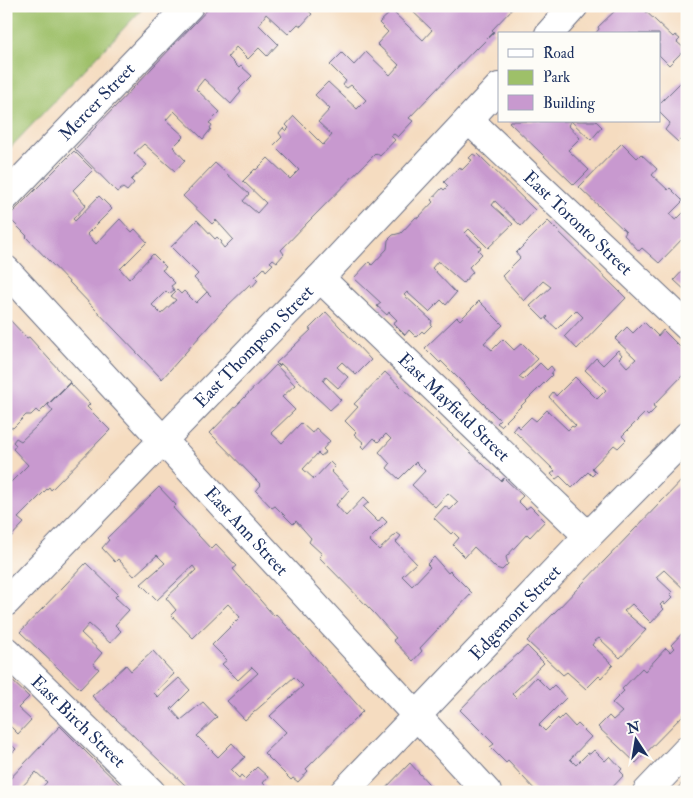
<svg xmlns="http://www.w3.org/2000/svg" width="693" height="798" font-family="'IM FELL Double Pica',serif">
  <rect width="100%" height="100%" fill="#fdfcf7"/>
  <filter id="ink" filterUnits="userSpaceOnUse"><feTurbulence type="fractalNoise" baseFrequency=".02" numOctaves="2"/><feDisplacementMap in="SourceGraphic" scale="10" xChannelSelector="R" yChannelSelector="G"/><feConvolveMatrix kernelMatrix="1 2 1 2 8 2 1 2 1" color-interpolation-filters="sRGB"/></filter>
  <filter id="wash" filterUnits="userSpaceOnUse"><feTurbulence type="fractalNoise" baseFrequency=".0096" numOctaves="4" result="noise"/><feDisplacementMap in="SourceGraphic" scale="20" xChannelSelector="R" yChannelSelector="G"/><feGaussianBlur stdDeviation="1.12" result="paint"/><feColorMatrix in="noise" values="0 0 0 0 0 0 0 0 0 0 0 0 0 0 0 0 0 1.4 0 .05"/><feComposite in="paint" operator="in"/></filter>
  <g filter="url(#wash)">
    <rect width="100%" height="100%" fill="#f5dcc0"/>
    <path fill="#9ec069" stroke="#5c7864" d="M6,6H145L6,152Z"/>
    <g id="blocks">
      <path fill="#c899cf" d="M211,6H303L312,14L301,26L298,24L288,34L266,14L259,25L278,44L267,56L259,48L248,59L236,47L228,57L239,68L241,66L252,76L239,89L241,92L231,104L204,79L196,89L220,112L209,123L212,125L210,128L211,129L203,139L174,111L166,120L184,136L173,147L185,160L175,171L144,144L134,153L147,165L131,180L134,183L127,191L123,188L117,192L75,149Z
        M407,6H515L492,30L494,32L477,49L476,48L409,118L413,121L398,137L394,134L391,136L395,140L380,156L376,153L309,221L281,250L284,254L277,262L273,259L270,262L273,264L266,271L264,268L255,277L258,280L252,287L250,284L224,309L162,379L26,237L27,236L8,217L74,151L93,170L73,190L86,205L73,219L75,221L99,196L112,209L87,234L96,244L120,219L132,232L135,229L147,242L120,269L129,279L153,254L166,267L162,270L175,283L171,286L174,290L169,294L166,291L152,305L161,314L176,300L171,296L177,290L181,294L184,291L196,303L207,292L211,296L194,278L198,274L171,247L197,220L215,239L217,237L222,242L220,243L224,248L233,239L216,220L212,224L183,196L215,163L249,194L243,201L257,213L266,203L243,181L255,169L256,170L268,158L290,179L299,170L274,145L282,137L279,133L283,128L286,131L289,128L286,125L294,116L323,145L332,135L318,122L330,109L315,95L328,82L357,109L366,100L351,85L347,88L343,85L346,81L330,65L342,53L354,65L366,52L390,75L399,65L377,44L388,32L379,23L392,11L423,40L432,30Z
        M620,6H640L673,37L675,35L680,39L677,42L685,49L669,65L659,55V34H595L599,29L598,27Z
        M687,76V133L678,142L665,130L670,123L659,112V104Z
        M510,121H596L602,127L591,140L571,121L568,125L580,138L568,150L589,170L574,185L509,122Z
        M622,143L637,158L641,154L657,169L652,175L668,190L670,188L683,201L670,214L674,219L676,220L687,209V234L659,263L642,248L639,251L624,235L626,232L579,187Z
        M473,154L476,156L478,154L535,210L521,226L495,201L492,205L513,224L488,248L469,229L465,233L481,248L478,250L482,254L469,267L473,272L463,283L438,261L432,268L456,293L446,305L441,300L429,312L407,292L404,295L432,321L431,323L432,325L424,333L422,331L416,337L409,330L405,335L393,323L397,320L389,312L387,315L377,306L381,303L354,278L369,262L372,265L387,249L388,240L393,235L401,233L416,217L418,218L433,202L431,200L442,188L444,190L448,186L444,182L460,167L462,170L472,160L469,158Z
        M548,221L626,298L577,349L565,336L583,317L576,310L557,329L546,319L548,317L547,316L544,320L530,306L551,287L543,281L524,301L502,276L520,258L516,253Z
        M687,266V292L674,280Z
        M479,301L503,325L484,343L492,350L503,339L514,350L522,343L538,359L519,377L523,380L540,363L547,370L551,366L554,370L551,374L552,375L501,426L497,423L500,420L441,361L440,363L425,348L457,317L460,320Z
        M326,312L371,360L356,375L342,362L337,367L348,377L338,388L326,377L323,381L341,400L330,410L281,364L279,366L276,363L311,330L309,329Z
        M8,318L27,338L29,337L70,382L39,413L36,410L31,415H26L13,428L11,427L6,432V402L9,398L6,395V319Z
        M644,322L658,336L663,330L687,354V371L653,406L656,408L648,416L645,413L622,436L626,440L618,448L614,445L592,468L596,472L592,476L588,472L572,488L560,476L556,479L551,474L555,471L513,430L517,425L520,428L531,417L536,421L547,410L568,430L572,426L573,427L576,426L549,397L553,392L556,396L575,377L597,399L606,390L585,370L596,358L603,365L618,350L622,355L619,358L627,367L636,359L615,339L627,327L633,333Z
        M276,365L295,385L282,397L295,410L271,433L282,443L301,423L312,433L316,428L330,441L323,449L326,452L321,456L318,453L303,469L314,479L330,462L335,467L331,471L349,490L336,505L346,516L364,497L369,502L363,507L378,522L382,517L387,522L369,540L379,550L397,533L401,536L396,542L416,563L402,576L412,586L430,567L427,564L434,557L448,573L450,571L472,593L420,648L422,651L413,661L393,640L396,638L374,613L319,557L322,554L309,542L311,538L296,521L293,524L275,506L272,508L256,491L261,485L210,433Z
        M385,372L501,481L504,478L523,496L518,501L526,509L530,506L545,521L530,537L527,534L506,557L508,564L502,570L496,568L474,547L465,557L453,545L459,538L453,532L451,534L434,518L445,506L450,510L458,502L448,493L435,507L412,485L425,471L416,462L399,479L387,468L390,464L379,452L391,439L386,434L378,442L374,438L364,449L361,446L364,443L354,434L356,432L345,421L358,407L354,404Z
        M70,383L90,404L87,407L110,430L51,490L49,487L18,518L24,523L6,542V487L28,465L13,449L16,445L13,442L16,438L21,441L53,411L48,405Z
        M687,475V592L664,570L656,577L672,592L670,594L673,597L665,605L663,602L660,605L664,609L651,623L632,604L624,611L646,630L620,658L599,638L595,641L592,645L613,665L601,678L599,676L586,689L567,672L563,675L527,641Z
        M159,487L176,505L173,508L211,549L216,544L237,566L233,569L274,616L276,614L297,637L363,711L306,769L308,771L298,782L293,778L291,780L264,753L286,732L270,716L303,686L294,677L245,720L227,701L258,673L252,667L238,680L222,664L227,660L212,645L240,617L228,604L193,638L171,615L176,610L166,598L196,570L193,566L157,600L141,584L165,563L157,555L134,576L118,559L115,562L102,548L109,540L107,538Z
        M86,563L118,594L115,597L129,610L115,625L121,631L110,643L89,624L81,633L102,653L93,664L99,669L80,689L20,632Z
        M687,623V711L636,763L598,727L609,716L613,720L622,712L612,703L624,691L622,689L642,668L645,671L666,648L670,652L674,648L671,645L687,628L684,626Z
        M527,646L544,663L512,694L516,698L536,677L549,690L554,685L566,698L539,725L545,731L558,718L559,720L564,715L575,727L578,724L591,737L570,759L576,765L588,753L590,754L594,750L605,761L610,756L622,769L620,771L624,775L608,792H537L508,761L506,763L490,747L494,744L460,710L493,676Z
        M153,651L174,674L154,693L158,697L179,678L190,690L171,709L181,720L203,702L217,717L197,736L218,757L232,743L245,757L231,770L239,778L241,775L245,779L257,767L268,777L263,783L271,792H185L182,789L186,786L92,696L126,665L131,671Z
        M6,675L29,697L18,708L31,720L18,734L6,722Z
        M60,726L91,757L127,792H38L47,782L36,772L17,792H12L6,787V783Z
        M6,740L16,749L6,759Z
        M410,763L436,792H382Z
        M6,769L11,774L6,779Z
        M687,778V792H674Z"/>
    </g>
  </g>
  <g filter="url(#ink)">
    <use href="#blocks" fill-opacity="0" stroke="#676c80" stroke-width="1"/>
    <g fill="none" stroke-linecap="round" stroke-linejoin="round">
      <g stroke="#676c80" stroke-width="30">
        <g id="minor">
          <path d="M549,34L574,6"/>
          <path id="s1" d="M469,120L687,326"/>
          <path id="s2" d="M6,196L189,6"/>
          <path id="s3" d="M6,270L487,792"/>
          <path id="s4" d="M320,278L588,536"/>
          <path id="s5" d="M6,602L320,278L499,87"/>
          <path id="s6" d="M6,651L151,792"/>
          <path id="s7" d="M344,792L588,536L687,436"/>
          <path d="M647,792L687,750"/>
        </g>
      </g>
      <use href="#minor" stroke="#fff" stroke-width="28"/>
    </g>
  </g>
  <g text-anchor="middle" stroke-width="5" stroke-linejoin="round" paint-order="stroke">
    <g font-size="18" fill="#1b2f5e" stroke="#fdfcf7">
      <text dy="6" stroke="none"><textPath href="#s2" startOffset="131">Mercer Street</textPath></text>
      <text dy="6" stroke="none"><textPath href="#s1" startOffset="150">East Toronto Street</textPath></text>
      <text dy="6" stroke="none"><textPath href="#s5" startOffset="356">East Thompson Street</textPath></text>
      <text dy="6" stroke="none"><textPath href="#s4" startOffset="186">East Mayfield Street</textPath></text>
      <text dy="6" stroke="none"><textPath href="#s3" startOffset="355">East Ann Street</textPath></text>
      <text dy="6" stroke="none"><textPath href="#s7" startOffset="248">Edgemont Street</textPath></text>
      <text dy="6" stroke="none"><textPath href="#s6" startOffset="101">East Birch Street</textPath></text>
    </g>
  </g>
  <rect width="693" height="798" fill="none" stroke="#fdfcf7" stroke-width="25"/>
  <rect x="498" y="32" width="162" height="90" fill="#fdfcf7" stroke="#a3aaba"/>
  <rect x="508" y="49" width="25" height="8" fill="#ffffff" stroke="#a3aaba"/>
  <text x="543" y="58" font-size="15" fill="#1b2f5e">Road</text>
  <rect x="508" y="70" width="25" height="15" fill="#9ec069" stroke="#a3aaba"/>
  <text x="543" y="82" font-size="15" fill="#1b2f5e">Park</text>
  <rect x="508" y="95" width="25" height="15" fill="#c899cf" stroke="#a3aaba"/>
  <text x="543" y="108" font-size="15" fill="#1b2f5e">Building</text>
  <g transform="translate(636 740) rotate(348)" stroke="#fdfcf7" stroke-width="4" paint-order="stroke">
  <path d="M0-4L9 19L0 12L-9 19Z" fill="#1b2f5e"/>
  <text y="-8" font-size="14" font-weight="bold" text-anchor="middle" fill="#1b2f5e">N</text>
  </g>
</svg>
